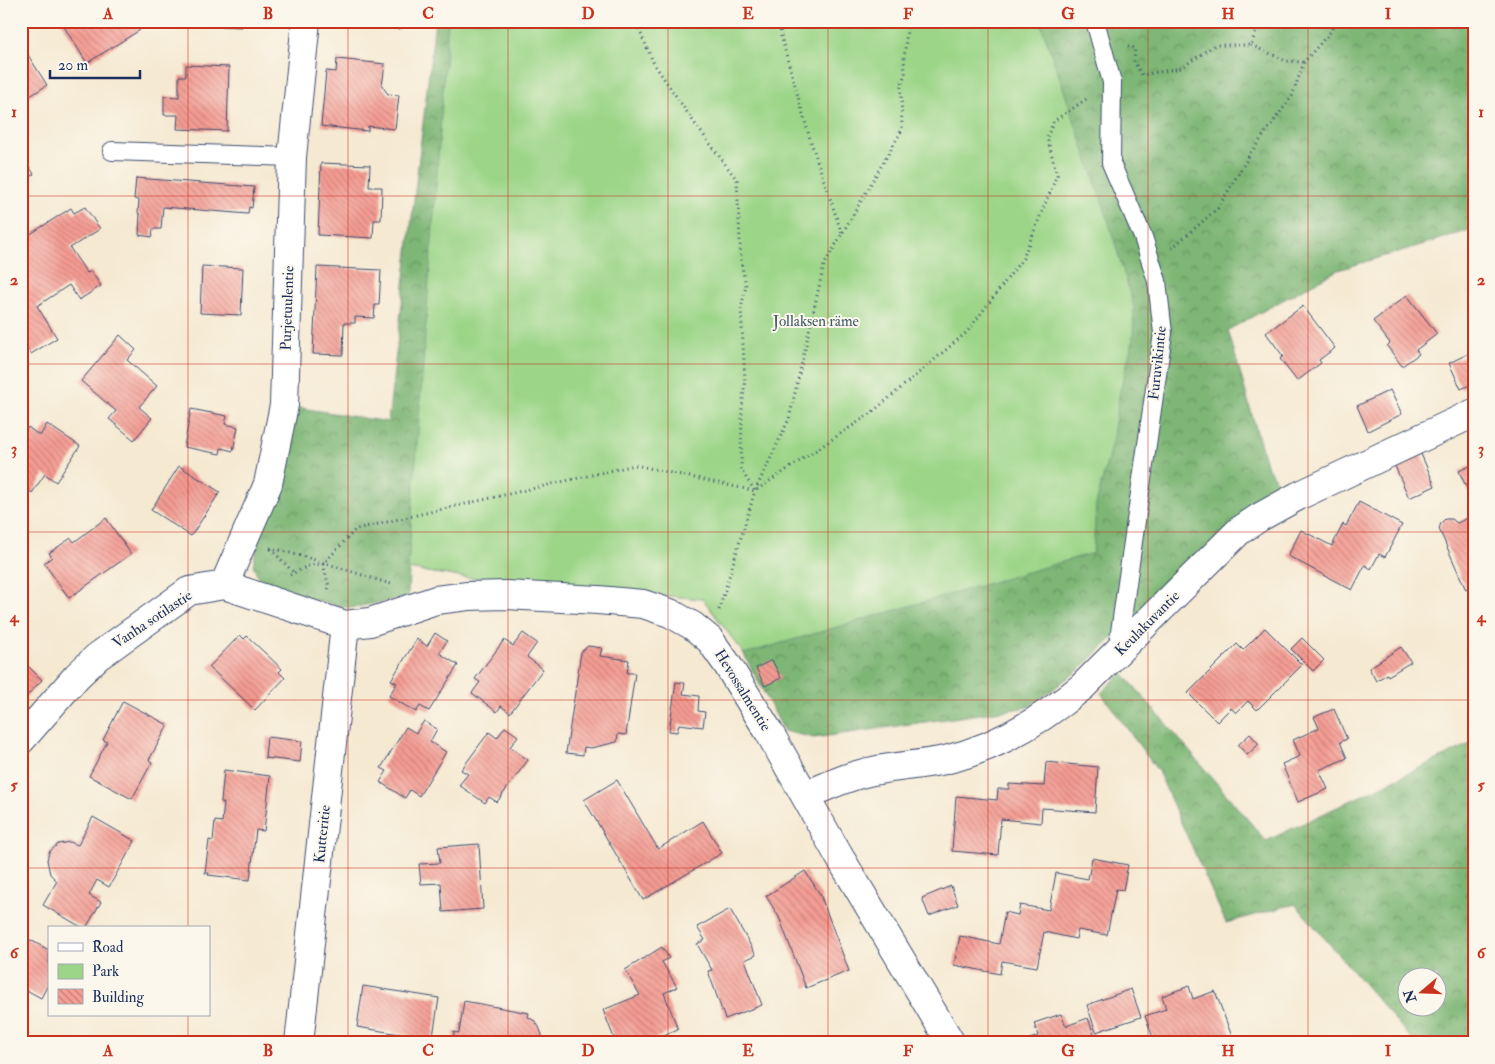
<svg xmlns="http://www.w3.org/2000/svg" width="1495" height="1064" font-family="'IM FELL Double Pica',serif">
  <defs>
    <pattern id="forest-crowns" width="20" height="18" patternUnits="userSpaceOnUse" patternTransform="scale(1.25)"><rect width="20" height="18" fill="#7db674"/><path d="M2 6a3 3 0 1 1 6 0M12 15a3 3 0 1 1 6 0" fill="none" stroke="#669462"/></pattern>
    <pattern id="building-back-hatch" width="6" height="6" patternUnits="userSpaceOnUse" patternTransform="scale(1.25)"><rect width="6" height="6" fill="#f59c93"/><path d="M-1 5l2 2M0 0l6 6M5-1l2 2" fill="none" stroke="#c6807b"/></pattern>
  </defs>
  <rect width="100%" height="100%" fill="#fbf7ec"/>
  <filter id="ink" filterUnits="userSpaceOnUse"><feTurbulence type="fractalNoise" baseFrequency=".02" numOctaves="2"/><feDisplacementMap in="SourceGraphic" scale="10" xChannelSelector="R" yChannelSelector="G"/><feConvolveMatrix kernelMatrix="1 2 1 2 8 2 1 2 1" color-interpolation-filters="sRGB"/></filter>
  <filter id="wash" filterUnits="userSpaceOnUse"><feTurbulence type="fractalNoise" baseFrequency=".0096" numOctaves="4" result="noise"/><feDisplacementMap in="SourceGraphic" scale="20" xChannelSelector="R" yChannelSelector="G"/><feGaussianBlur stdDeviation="1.12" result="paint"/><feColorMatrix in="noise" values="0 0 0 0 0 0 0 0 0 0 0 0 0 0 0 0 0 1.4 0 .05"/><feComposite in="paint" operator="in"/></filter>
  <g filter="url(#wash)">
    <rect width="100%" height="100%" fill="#f5e9d2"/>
    <path fill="url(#forest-crowns)" stroke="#4c7269" fill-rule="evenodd" d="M435,21H1474V229L1338,270L1228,330L1266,464L1283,492L1166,587L1080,669L1029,707L814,738L784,731L744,654L703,599L462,577L409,569L408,597L350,608L288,594L260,581L253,565L261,529L295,407L388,422Z
      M1122,672L1266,841L1474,742V1043H1415L1295,904L1226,923L1158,771L1101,693ZM1408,976H1438V1006H1408Z"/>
    <path fill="#9cd588" stroke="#5c8273" d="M448,21H1040L1106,213L1134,307L1133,340L1120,391L1112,442L1096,505L1093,553L744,654L703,599L462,577L408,569Z"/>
    <g id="blocks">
      <path fill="url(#building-back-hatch)" d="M62,21H134L140,30L87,63L61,22Z
        M191,21H242V27L191,25Z
        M342,21H401L400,29L342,24Z
        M21,44L47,85L21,102Z
        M337,59L385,64L382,86L388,94L399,95L395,129L368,126V131L321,126L326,71L336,72Z
        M186,65L229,67L227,131L177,129L178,115H164V96L179,97V76H186Z
        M21,154L34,174L21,182Z
        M321,163L370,165L369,187H382L381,220H374L373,238L318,235Z
        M136,178L254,187L252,208L249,207L248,214L163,207L161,229H153L152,237L139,235L140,214L138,213L139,200L134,199Z
        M85,207L100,229L70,248L87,273L91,271L101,286L79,300L69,285L37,306L57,338L31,354L27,347L21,351V240L71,208L74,213Z
        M202,266L243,268L241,315L200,313Z
        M317,267L381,270L379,305H375L374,318L355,317V323H344L343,355L313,354Z
        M1474,288V298L1469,292Z
        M1407,295L1437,334L1416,350L1419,354L1402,366L1387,346L1390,343L1373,321Z
        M1303,306L1335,348L1319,360L1321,363L1297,381L1280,359L1283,356L1266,333Z
        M120,335L136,350L127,360L157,386L139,407L152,418L134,440L109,419L116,411L81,381Z
        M1474,351V383L1461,389L1449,363Z
        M1390,390L1402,414L1368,431L1357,406Z
        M191,409L227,416L225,424L238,427L233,451L221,448L220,454L184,447Z
        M47,424L80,446L56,482L45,474L32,493L21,486V437L28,427L40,436Z
        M1421,454L1435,486L1409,498L1395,466Z
        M1474,464V497L1471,498L1459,471Z
        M179,466L220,492L191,536L151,510Z
        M1359,502L1402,525L1385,557L1379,554L1371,569L1365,565L1352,590L1288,556L1301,530L1332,546L1343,524L1346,526Z
        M1472,516L1474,519V586L1466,590L1439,529L1441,523L1445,519H1452L1457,523Z
        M106,518L131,554L69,598L44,563L52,557L49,553L71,538L74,542Z
        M1265,628L1302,665L1257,710L1248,701L1236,713L1231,708L1217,722L1188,693L1237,644L1243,650Z
        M435,633L447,641L439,653L458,665L429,711L420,706L416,712L389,696L397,683L391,680L417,639L427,646Z
        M523,633L537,643L527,657L543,669L510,713L501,706L497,712L472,693L480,682L475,679L504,640L513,646Z
        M240,635L244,639L247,636L282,669L279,672L285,678L255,710L209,667Z
        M1302,638L1324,660L1313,671L1291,649Z
        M588,646L602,648L600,656L629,660L627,673H635L626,735L618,734L617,742L591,748L584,747L583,755L566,753L581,652Z
        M1401,647L1411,662L1388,676L1387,674L1376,681L1369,668Z
        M772,660L781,678L765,686L756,668Z
        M27,665L42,680L21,702V671Z
        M676,682L685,683L683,694L699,696L698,711L705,712L703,727L679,724L677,732L669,731Z
        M123,701L168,725L149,760L152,762L132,799L89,776L107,742L103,740Z
        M1334,709L1347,739L1340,742L1347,758L1319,770L1328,789L1298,802L1282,764L1300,756L1293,740L1319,728L1314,717Z
        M424,721L437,729L430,742L446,752L419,796L410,790L405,798L380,782L387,771L381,768L406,727L416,733Z
        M505,727L518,736L510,747L528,760L497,802L489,797L485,803L459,785L468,774L461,770L489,732L497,738Z
        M1250,734L1259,744L1247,755L1238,745Z
        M267,737L302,741L300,762L265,758Z
        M1046,762L1098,767L1095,812L1042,808L1041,823L1001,819L998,855L952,851L956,796L997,800L998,789H1009V784L1044,786Z
        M224,770L270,776L264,831L256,830L250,880L208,875L209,873H205L209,840L213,841L215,821L222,822L224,803L221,802Z
        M617,780L658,849L703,821L722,853L643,900L584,800Z
        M93,817L135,841L109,887L97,880L89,895L101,902L86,928H83L43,905L57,881L50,874L47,860L49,852L58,844L70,842L78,845Z
        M479,844L483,909L443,912L441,883L421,884L419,864L440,863L438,847Z
        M1092,858L1128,865L1123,890L1116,889L1107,935L1078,930L1076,939L1044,932L1037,967L1002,961L1000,974L954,965L960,936L999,944L1005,912L1018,915L1020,905L1049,910L1056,873L1088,879Z
        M805,871L820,894L849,971L806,988L779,917L766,896Z
        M951,886L958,905L929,916L922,898Z
        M730,909L756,955L745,960L762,1005L725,1019L708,971L712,970L697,944L705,940L697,927Z
        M21,935L49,950V983L41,998L21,987Z
        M662,947L669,958L662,962L677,987L664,993L678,1029L644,1043H616L603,1010L640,995L625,970Z
        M363,986L439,998L432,1043H411L412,1036L357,1027Z
        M1189,986L1193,999L1215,991L1234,1042L1155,1043L1145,1016L1166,1009L1162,996Z
        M1131,989L1141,1017L1096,1032L1087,1005Z
        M464,1001L529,1013L528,1017L535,1021L539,1027L542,1035V1043H453L454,1032L459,1033Z
        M1061,1014L1066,1026L1088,1018L1097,1043H1019L1038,1036L1034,1023Z"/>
    </g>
  </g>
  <g filter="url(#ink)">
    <use href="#blocks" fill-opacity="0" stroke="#3c4b6f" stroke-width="1"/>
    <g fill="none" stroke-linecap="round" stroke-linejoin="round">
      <g stroke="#3c4b6f" stroke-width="20">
        <path id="service" d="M1095,21L1112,82L1111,163L1143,237L1157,281L1163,333L1117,653
          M112,151L292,157"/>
      </g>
      <g stroke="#3c4b6f" stroke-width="30">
        <path id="minor" d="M224,585L268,484L284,405L292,157L306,21
          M21,740L77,676L97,657L189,591L224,585L345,625L370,622L436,600L468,596L506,595L598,600L643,604L670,613L693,626L710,640L727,664L769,732L839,856L951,1043
          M806,795C828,786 850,775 873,771C897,766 921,765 945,760C995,748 1042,720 1082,687L1239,531L1260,517L1298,496L1474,413
          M299,1043L345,625"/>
      </g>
      <path stroke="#3c4b6f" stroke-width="3" stroke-dasharray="1 4" stroke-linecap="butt" d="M634,21L637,25L654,64L693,121L737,180L741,262L746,286L741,308L745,380L742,409L741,470L754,490
        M779,21L781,36L810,139L842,234
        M1251,45L1286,61L1304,62
        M1128,46L1135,48L1134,62L1142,75L1181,68L1215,45H1251L1260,21
        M1172,248L1218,208L1250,154L1292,96L1304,62L1332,30L1333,21
        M270,548C311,557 351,572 391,584
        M271,549L295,574
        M323,564L329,587L328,590
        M290,575L310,565L323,564L356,529L635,465L755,491L870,414L967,332L1023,258L1057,175L1047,137L1054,121L1088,98
        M719,610L755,491L789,419L824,265L902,130L901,87L905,73L904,59L908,21"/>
      <use href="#service" stroke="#fff" stroke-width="18"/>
      <use href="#minor" stroke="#fff" stroke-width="28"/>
    </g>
  </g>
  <path fill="none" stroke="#c8321e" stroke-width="1" stroke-opacity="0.55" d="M188,21V928M348,21V1043M508,21V1043M668,21V1043M828,21V1043M988,21V1043M1148,21V1043M1308,21V1043M21,196H1474M21,364H1474M21,532H1474M21,700H1474M21,868H1474M188,1015V1043"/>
  <g text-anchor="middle" stroke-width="4" stroke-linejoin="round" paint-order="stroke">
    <g font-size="15" fill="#1b2f5e" stroke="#fbf7ec">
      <text transform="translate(287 308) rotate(-88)" y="5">Purjetuulentie</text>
      <text transform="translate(1157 363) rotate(-84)" y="5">Furuvikintie</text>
      <text transform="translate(152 619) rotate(-34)" y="5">Vanha sotilastie</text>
      <text transform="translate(1147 623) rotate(-45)" y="5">Keulakuvantie</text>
      <text transform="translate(743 690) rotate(58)" y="5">Hevossalmentie</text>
      <text transform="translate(322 834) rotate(-84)" y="5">Kutteritie</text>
    </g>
    <g font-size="15" fill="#3b5868" stroke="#fbf7ec">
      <text x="816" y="326">Jollaksen räme</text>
    </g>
  </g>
  <rect width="1495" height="1064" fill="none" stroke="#fbf7ec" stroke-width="55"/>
  <rect x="48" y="926" width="162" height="90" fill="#fbf7ec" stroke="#a1a7b3"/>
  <rect x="58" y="943" width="25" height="8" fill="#ffffff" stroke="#a1a7b3"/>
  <text x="92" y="952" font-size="15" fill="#1b2f5e">Road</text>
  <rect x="58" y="964" width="25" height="15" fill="#9cd588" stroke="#a1a7b3"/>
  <text x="92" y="976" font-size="15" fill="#1b2f5e">Park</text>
  <rect x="58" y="989" width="25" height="15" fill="url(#building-back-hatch)" stroke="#a1a7b3"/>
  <text x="92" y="1002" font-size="15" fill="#1b2f5e">Building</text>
  <g transform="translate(1422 992) rotate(251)"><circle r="24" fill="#fbf7ec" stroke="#a1a7b3"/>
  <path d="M0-4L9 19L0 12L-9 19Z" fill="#c8321e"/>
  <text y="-8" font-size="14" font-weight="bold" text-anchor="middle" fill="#1b2f5e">N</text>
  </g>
  <path d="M50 70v8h90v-8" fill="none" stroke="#1b2f5e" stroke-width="2.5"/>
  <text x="58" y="70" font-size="15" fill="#1b2f5e" stroke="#fbf7ec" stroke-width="4" paint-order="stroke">20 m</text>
  <rect x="28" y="28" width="1440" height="1008" fill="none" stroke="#c8321e" stroke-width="2"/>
  <g font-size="16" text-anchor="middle" font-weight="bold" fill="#c8321e">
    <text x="108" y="19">A</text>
    <text x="268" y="19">B</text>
    <text x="428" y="19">C</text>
    <text x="588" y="19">D</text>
    <text x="748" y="19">E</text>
    <text x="908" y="19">F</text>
    <text x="1068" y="19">G</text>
    <text x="1228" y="19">H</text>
    <text x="1388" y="19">I</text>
    <text x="14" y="117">1</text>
    <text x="1481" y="117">1</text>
    <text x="14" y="285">2</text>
    <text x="1481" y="285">2</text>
    <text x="14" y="454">3</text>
    <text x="1481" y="454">3</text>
    <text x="14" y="622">4</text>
    <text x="1481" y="622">4</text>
    <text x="14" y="790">5</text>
    <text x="1481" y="790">5</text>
    <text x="14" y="958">6</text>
    <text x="1481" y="958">6</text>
    <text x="108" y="1056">A</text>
    <text x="268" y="1056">B</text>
    <text x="428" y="1056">C</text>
    <text x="588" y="1056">D</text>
    <text x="748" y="1056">E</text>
    <text x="908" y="1056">F</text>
    <text x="1068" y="1056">G</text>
    <text x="1228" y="1056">H</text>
    <text x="1388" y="1056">I</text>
  </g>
</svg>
